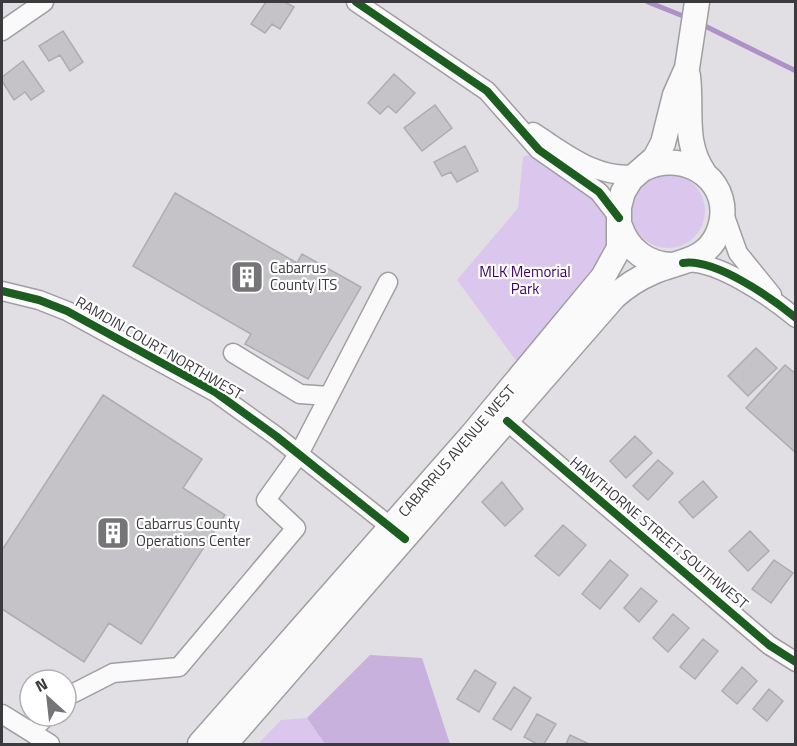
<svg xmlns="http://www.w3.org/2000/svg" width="797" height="746" font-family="'Titillium Web',sans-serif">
  <rect width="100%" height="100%" fill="#e1dfe4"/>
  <path fill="#dbc7ee" d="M533,153L602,203L610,215L607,255L520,366L457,280L518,208L523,157Z
    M631 211a37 37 0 1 1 74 0a37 37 0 1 1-74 0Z
    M307,718L325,744H258L281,720Z"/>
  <path fill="#c8b1dd" d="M370,655L422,658L450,744H325L307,718Z"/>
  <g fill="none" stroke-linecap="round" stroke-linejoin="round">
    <path stroke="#ad91c7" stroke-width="5" d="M648,2L688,18
      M699,23L796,71"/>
  </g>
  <path fill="#c5c3c7" stroke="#adacaf" stroke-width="1.5" d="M266,2H285L294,7L280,29L272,24L265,33L251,24Z
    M63,31L83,62L70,71L60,55L49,61L39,46Z
    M23,61L44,91L31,100L25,92L14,100L2,81V77Z
    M394,74L415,93L396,113L388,106L380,114L368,103Z
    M435,105L452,128L422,151L404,128Z
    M465,146L478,171L457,182L451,172L442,176L434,162Z
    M175,193L297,263L302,254L361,287L308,379L245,344L251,334L133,266Z
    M756,348L777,368L748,396L728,376Z
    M785,365L796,374V453L746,408Z
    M103,395L202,459L183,488L225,515L141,644L109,623L84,662L2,609V550Z
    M635,436L652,453L626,478L610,461Z
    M658,460L673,473L648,500L633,486Z
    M703,481L717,497L693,518L679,502Z
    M502,482L523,509L505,526L482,502Z
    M563,525L586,545L559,576L535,556Z
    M750,531L769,551L748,571L729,551Z
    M610,560L628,575L600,609L582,594Z
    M774,560L793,573L771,603L752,589Z
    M641,588L657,601L639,622L624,608Z
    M673,614L689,628L668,652L653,638Z
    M703,639L718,651L695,679L680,667Z
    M742,667L757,681L737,704L722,691Z
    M475,670L496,683L479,712L457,699Z
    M514,687L531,698L511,730L493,719Z
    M769,689L783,701L767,721L753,709Z
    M537,714L556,724L544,744H537L524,737Z
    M570,735L589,744H566Z"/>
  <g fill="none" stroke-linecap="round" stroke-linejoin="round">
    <g stroke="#9f9ea1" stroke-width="21">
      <path id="minor" d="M356,2L487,91L539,150L599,192L619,218
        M2,31L44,2
        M533,132C565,152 597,180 637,174
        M723,211L738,253L772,295
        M683,263C715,258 772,298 796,318
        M2,291L39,300L67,311L215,392L276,436L401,535
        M233,353L300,394L329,396
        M507,421L769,645L796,662
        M66,697L113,673L179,667L296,528L266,500L299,454L388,282
        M2,714L50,744
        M31,732L46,716"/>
    </g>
    <g stroke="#9f9ea1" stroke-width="27">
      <path id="major" d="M688,76C692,111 683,142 704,173
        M620,226C628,250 648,265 673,265
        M200,744L471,436L603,277L619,248V207L623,192L631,179L655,158L663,143L675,95L687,68L697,2
        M225,744L614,297C626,286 639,278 653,272C678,261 706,262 718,233C738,184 687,147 643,169"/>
    </g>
    <use href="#minor" stroke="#fafafb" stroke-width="18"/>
    <use href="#major" stroke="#fafafb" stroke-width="24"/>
    <g stroke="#fff" stroke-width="11">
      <path id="cycleway" d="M356,2L487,91L539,150L599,192L619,218
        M683,263C715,258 772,298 796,318
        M2,291L39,300L67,311L215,392L276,436L405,539
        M507,421L769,645L796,662"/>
    </g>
    <use href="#cycleway" stroke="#1b5e20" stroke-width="8"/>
  </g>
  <defs>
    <g id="building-square" transform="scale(1.725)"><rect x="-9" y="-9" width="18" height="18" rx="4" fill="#757477" stroke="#fff"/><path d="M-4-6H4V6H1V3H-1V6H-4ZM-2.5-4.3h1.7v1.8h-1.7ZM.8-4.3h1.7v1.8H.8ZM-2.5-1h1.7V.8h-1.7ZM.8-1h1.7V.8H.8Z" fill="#fff"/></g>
  </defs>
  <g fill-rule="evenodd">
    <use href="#building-square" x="247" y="277"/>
    <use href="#building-square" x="113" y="533"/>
  </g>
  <g text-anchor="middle" stroke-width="4.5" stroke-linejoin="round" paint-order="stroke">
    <g font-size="15" fill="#3b3a3d" stroke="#fff" text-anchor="start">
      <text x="270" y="273">Cabarrus<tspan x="270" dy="17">County ITS</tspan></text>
      <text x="136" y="529">Cabarrus County<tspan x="136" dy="17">Operations Center</tspan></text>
    </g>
    <g font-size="15" fill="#400262" stroke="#fff">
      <text x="525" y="277">MLK Memorial<tspan x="525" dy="17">Park</tspan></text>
    </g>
    <g font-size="15" fill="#3b3a3d" stroke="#fff">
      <text transform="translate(159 348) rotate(30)" y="5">RAMDIN COURT NORTHWEST</text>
      <text transform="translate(457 451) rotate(-49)" y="5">CABARRUS AVENUE WEST</text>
      <text transform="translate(659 533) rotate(40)" y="5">HAWTHORNE STREET SOUTHWEST</text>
    </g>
  </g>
  <rect width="797" height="746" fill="none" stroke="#3b3a3d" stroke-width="6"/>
  <g transform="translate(48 698) rotate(333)"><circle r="28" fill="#ffffff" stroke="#b1b0b1" stroke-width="1.5"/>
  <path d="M0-4.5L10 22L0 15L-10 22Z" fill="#757477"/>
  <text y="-9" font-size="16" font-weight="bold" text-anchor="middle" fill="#3b3a3d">N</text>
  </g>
</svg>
